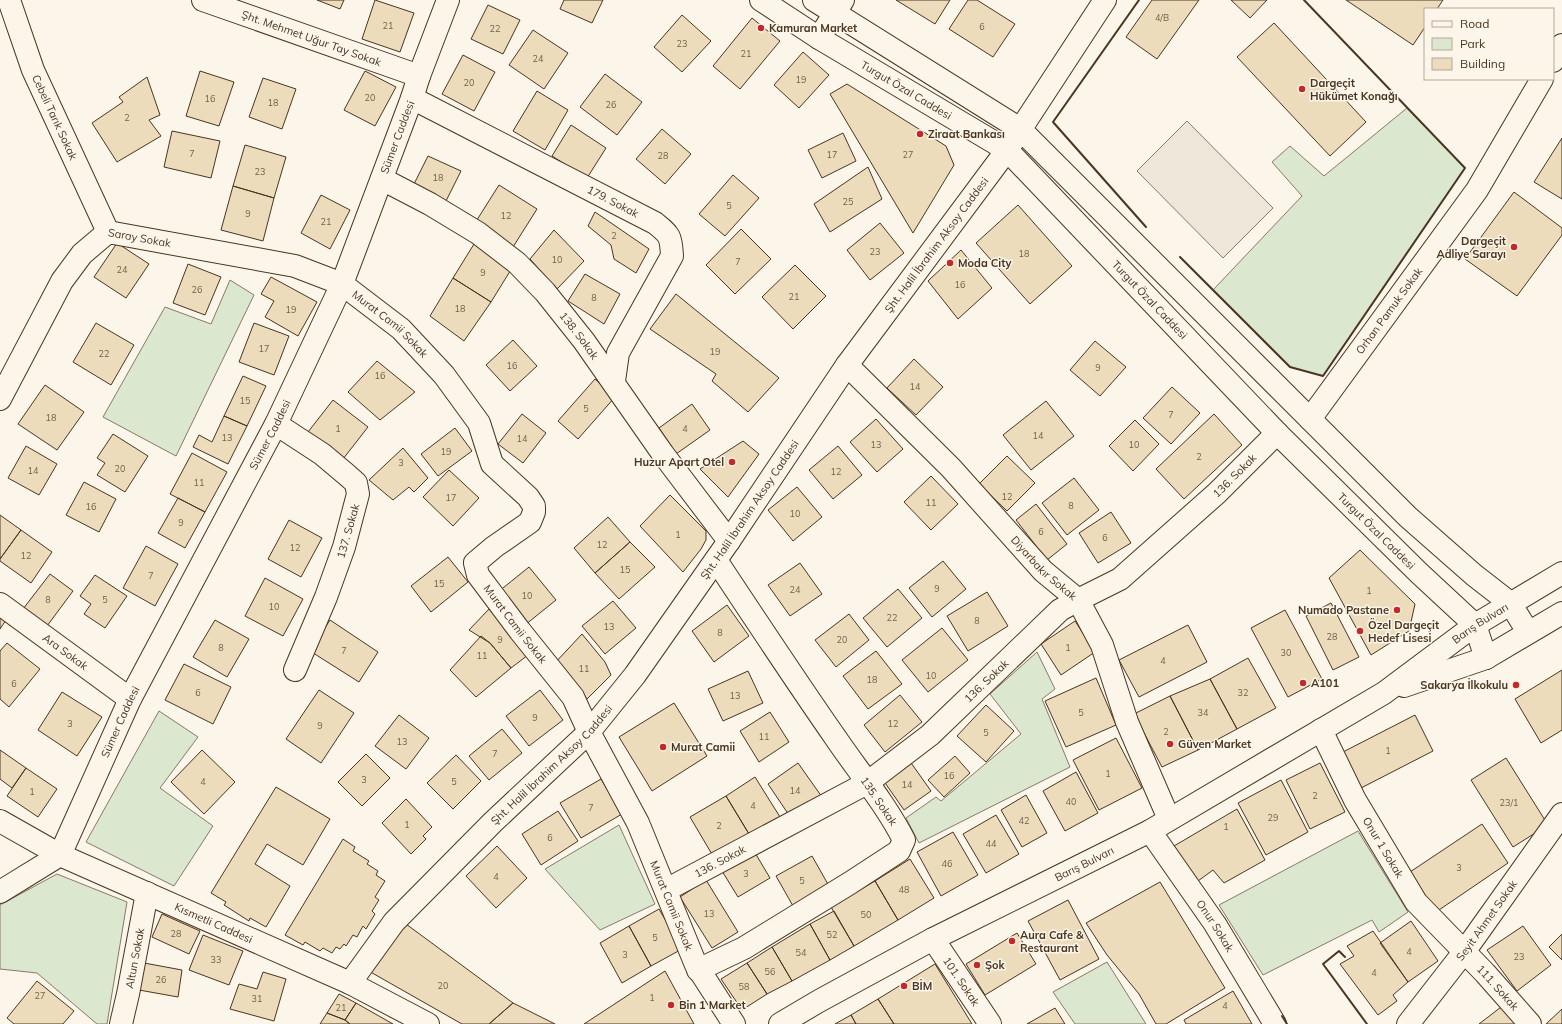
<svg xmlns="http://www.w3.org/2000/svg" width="1562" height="1024" font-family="Mulish,sans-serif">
  <rect width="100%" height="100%" fill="#fbf6e9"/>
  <path fill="#dce7d0" stroke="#887966" d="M1407,108L1465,168L1323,376L1290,367L1213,290L1302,196L1272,162L1290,146L1324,176Z
    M230,280L254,295L176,456L103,417L165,307L211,324Z
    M1037,652L1055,689L1042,699L1070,767L919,843L906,818L936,797L941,801L1021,734L990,694Z
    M159,711L198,737L160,788L213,826L174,886L86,842Z
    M619,825L655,904L600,930L545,869Z
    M1358,831L1408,912L1379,932L1372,920L1263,975L1219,905Z
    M57,874L127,902L107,1024H97L37,973L0,969V905Z
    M1107,962L1146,1024H1075L1053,992Z"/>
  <path fill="#ede7d9" stroke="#887966" d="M1187,121L1273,208L1223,258L1137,171Z"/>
  <path fill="#ecdcbc" stroke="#4a3520" d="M317,0H344L340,9Z
    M375,0L414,13L400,52L362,39Z
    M564,0H603L592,23L560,9Z
    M896,0H950L935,24Z
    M968,0H977L1015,24L993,57L949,29Z
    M1152,0H1199L1157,59L1126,37Z
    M1231,0H1267L1250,18Z
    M1346,0H1443L1437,9H1425V27L1413,45Z
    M488,5L520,20L503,54L471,39Z
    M682,15L711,41L682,72L654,47Z
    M752,18L780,41L740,89L713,66Z
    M1274,23L1366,122L1330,156L1237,57Z
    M533,30L568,53L544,89L509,65Z
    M803,52L829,75L799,108L774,85Z
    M463,55L495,72L474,111L442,94Z
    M200,71L234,82L219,126L186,116Z
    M365,71L396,87L375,126L344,110Z
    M605,74L642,102L617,135L580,107Z
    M147,77L160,115L149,120L161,136L117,162L92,123L123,102L119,97Z
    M263,78L296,89L282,129L249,117Z
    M847,84L946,146L954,165L913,233L830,94Z
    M537,91L568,110L545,150L513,131Z
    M571,125L606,148L587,178L552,156Z
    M662,129L691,154L665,184L636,159Z
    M172,131L220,141L211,178L164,167Z
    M843,133L856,161L822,178L808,150Z
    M1562,138V199L1534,182Z
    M245,145L286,157L274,198L233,186Z
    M428,156L461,171L446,201L414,184Z
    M868,167L882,199L830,232L814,204Z
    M733,175L759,198L725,236L699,214Z
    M499,185L537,209L513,247L475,223Z
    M233,186L274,198L263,241L221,230Z
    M1514,192L1562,228V235L1517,296L1465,259Z
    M321,195L350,210L330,249L301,233Z
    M1018,205L1072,266L1030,304L976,243Z
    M595,212L649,249L636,273L614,259L611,245L588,226Z
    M880,223L904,253L870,280L847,250Z
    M741,229L771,259L735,294L706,265Z
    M554,230L584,261L557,289L530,259Z
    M117,243L149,264L126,298L94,277Z
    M474,244L512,268L491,302L453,278Z
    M961,250L992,288L958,319L928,281Z
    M188,264L221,277L205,315L173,303Z
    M795,265L826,296L793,329L762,297Z
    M585,274L620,294L604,324L568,301Z
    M271,277L317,302L298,336L265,317L274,301L261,294Z
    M453,278L491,302L464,341L430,316Z
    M676,294L779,378L748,412L712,381L716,374L650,329Z
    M96,323L134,345L111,385L73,362Z
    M254,323L289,336L274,375L239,362Z
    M513,340L537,366L510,391L486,365Z
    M1095,341L1126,367L1100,396L1070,370Z
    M914,359L943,387L916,415L887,388Z
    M377,361L415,392L380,420L348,392Z
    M243,376L266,386L247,426L224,416Z
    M595,379L615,397L578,439L558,421Z
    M45,385L84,412L57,450L18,424Z
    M1172,387L1200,413L1171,444L1143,418Z
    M333,400L368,427L343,459L308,432Z
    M1046,401L1074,436L1031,470L1003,435Z
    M692,404L710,430L676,454L659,428Z
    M522,414L546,433L523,463L498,444Z
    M1214,414L1242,445L1184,499L1156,469Z
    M224,416L247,426L228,464L193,447L199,435L212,442Z
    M876,419L903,449L877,472L850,442Z
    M1135,420L1159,444L1133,471L1109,446Z
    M455,428L472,451L438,476L421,454Z
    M113,434L148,456L125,492L97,475L105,463L97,458Z
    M743,441L759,454L728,497L700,469Z
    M26,446L57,464L39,495L8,478Z
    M838,446L862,475L833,499L809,470Z
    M403,448L428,478L414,492L409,487L393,500L369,480Z
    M192,453L227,472L205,512L170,494Z
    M1007,456L1035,483L1007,511L979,484Z
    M449,470L479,498L453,526L423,497Z
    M931,476L958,504L931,530L904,502Z
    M1074,478L1099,510L1067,535L1042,503Z
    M84,482L116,499L99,532L66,515Z
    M797,487L822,517L793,541L768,510Z
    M670,495L706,531V540L701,549L683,572L640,526Z
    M178,498L205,512L185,548L158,533Z
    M1036,504L1067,544L1047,560L1016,520Z
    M1111,512L1131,543L1098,563L1079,533Z
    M0,515L21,530L0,559Z
    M608,517L630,542L595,573L574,548Z
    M289,520L322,538L301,577L268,559Z
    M21,530L52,552L31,583L0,561V559Z
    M630,542L655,567L619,599L595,573Z
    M146,546L178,564L155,606L123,588Z
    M1360,550L1415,604L1409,631L1371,655L1329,578Z
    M448,557L468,582L431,612L411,586Z
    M943,561L966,589L932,617L909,588Z
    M800,563L822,594L790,616L768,585Z
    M529,567L556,600L525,625L498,592Z
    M50,574L73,591L47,626L23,609Z
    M95,575L127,596L105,628L84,614L91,604L80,596Z
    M265,578L303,599L283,636L245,616Z
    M898,589L922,618L887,647L863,618Z
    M987,592L1008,626L968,651L947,616Z
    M613,601L636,628L605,654L582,626Z
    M1331,603L1359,657L1333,670L1306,616Z
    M727,605L749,636L714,662L692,631Z
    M489,609L528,655L511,668L490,643L469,630Z
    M1285,610L1322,679L1288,697L1251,628Z
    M849,614L869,640L836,667L815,640Z
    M0,616L6,620L0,629Z
    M215,620L249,639L227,677L193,657Z
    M330,620L378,652L359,682L310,651Z
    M1075,621L1095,652L1061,675L1041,644Z
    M1188,625L1207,662L1139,697L1119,660Z
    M942,628L968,660L928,692L902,660Z
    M582,634L605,662L611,675L587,699L554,664Z
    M481,636L490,643L511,668L476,697L450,670Z
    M7,643L40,669L9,707L0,699V651Z
    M876,651L902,684L868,709L843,676Z
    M1248,658L1276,708L1237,729L1210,679Z
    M184,664L231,687L213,724L165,700Z
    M1562,670V730L1541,743L1515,699Z
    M748,671L763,703L723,721L708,689Z
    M1096,678L1116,725L1066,747L1045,701Z
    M1210,679L1237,729L1198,750L1170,696Z
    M319,690L354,713L321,763L286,739Z
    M540,690L563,720L529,746L506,716Z
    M62,692L102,717L77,756L38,730Z
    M900,695L922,722L885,752L864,725Z
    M1170,696L1198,750L1162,767L1134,714Z
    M674,703L707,756L652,791L619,737Z
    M986,705L1014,731L986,762L957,736Z
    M770,712L789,742L759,762L740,731Z
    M399,715L429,738L406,769L375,746Z
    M1415,715L1433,751L1361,788L1343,752Z
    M502,729L522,753L489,780L469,756Z
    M1116,738L1142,788L1099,810L1073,760Z
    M0,750L26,768L12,788L0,779Z
    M202,750L235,782L204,814L171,782Z
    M366,754L390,778L362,806L338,782Z
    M456,755L481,781L453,809L427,783Z
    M955,756L970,773L944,797L928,780Z
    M1506,758L1548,825L1513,847L1471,780Z
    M909,760L931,791L904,810L883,780Z
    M798,763L822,797L791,818L768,784Z
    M1320,763L1345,812L1310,829L1286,780Z
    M26,768L57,789L38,817L7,796Z
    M1076,772L1098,813L1065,831L1043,791Z
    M755,777L780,817L749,834L726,796Z
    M601,779L622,814L581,838L560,803Z
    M1281,780L1308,832L1266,855L1238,803Z
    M276,787L330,819L303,865L267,844L255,864L290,886L266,927L250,918L249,921L224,905L226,902L211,893Z
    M1026,795L1047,833L1022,847L1001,810Z
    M726,796L749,834L713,856L690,817Z
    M406,799L432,827L423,836L426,839L411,854L382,823Z
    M1237,809L1265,860L1224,883L1213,870L1198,881L1174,846Z
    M558,811L578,841L541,865L522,834Z
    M996,815L1019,854L986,873L963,834Z
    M1482,824L1508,863L1436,912L1410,872Z
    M953,832L978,875L941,896L917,852Z
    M343,839L355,847L353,851L369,861L367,864L378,871L376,875L385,881L375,897L379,900L372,911L375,914L366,929L363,926L357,937L353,935L346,946L344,944L340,949L336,947L332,953L323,948L320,951L305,942L303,945L285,935Z
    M497,846L527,878L496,908L466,876Z
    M754,851L770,878L738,897L722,871Z
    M812,856L829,886L793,906L776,876Z
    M910,859L934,898L898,920L875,881Z
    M706,880L738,932L712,948L680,897Z
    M875,881L898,920L854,946L831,907Z
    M1160,882L1225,988L1166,1024H1156L1139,994L1107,955L1086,923Z
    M1068,900L1099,959L1060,980L1028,921Z
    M659,909L682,949L651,966L629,926Z
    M834,911L854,946L830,960L810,924Z
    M162,914L200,931L189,954L152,937Z
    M1411,921L1438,961L1408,982L1380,943Z
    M406,924L513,1003L489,1024H462L367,970Z
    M810,924L830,960L792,981L772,947Z
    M629,926L651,966L622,983L600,943Z
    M1523,926L1551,965L1517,991L1487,950Z
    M1373,931L1408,982L1393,995L1397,1001L1378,1015L1340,964L1354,956L1347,946Z
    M1017,933L1036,964L985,995L966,964Z
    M1562,934V960L1549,947Z
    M203,935L243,951L229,985L189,970Z
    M772,947L792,981L767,994L747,963Z
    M144,963L182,970L178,997L139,990Z
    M747,963L767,994L742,1010L721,979Z
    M935,964L972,1024H894L878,999Z
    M665,971L694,1024H584Z
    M263,972L286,979L274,1021L230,1009L239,984L257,989Z
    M37,981L74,1011L63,1024H14L7,1018Z
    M1233,991L1252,1024H1186L1184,1020Z
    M339,994L356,1003L345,1020L327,1013Z
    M878,999L894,1024H856L851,1015Z
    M356,1003L393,1024H350L345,1020Z
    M513,1003L555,1024H489Z
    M1505,1004L1521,1024H1479Z
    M1055,1008L1065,1024H1027Z
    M1562,1009V1024H1546Z
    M327,1013L345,1020L350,1024H320Z
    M851,1015L856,1024H835Z"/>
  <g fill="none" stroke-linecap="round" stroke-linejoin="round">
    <g stroke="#4a3520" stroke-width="24">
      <g id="minor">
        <path id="s1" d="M9,0L33,70L108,232"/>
        <path id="s2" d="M203,0L419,76"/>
        <path d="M819,38L843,0"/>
        <path d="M1553,61L1562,45"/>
        <path id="s3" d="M412,98L655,223C670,235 671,236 672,256L618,353L614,381"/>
        <path id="s4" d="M382,179L430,204L478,233L517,263L545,292L584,341L663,454L729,541"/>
        <path id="s5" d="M847,365L951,468L1043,571L1078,600L1102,645L1127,722L1169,819"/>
        <path id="s6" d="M0,399L62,281L82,254L108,232L295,266L342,284L401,329L444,375L479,423L492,464L528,497L534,506V512L530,522L494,547L475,563L478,575L520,631L573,697L589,732L638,823L696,965L734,1024"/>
        <path id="s7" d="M1310,419L1477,190L1542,79"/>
        <path d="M276,424L322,454L347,475L356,483L358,494L344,547L326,597L295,670"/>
        <path id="s8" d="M0,604L130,699"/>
        <path id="s9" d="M1321,730L1355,800L1416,902L1485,973L1530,1024"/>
        <path id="s10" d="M1150,831L1215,924L1275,1024"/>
        <path id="s11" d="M666,890L867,783L930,735L1060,610L1078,600L1120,579L1217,493L1277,433"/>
        <path d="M0,892L60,855"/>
        <path id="s12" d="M933,939L990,1024"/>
        <path d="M698,970L744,948L850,883L899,851L904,840C885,803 858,771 835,737C794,678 755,619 716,560"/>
        <path id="s13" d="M121,1024L128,994L147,893"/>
        <path id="s14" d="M1408,1024L1464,952L1562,814"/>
      </g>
    </g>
    <g stroke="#4a3520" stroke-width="24">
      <g id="tertiary">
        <path id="s15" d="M761,0L819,38L1007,150L1277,433L1419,573L1475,625L1486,658"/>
        <path d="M814,0L1020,129L1408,517L1474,575L1510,603L1528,632"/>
        <path id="s16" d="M0,821L60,855L350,983L428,1024"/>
        <path id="s17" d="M60,855L130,699L276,424L342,284L412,98L419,76L448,0"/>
        <path id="s18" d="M350,983L394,922L493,822L589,732L635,675L729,541L847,365L1007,150L1105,0"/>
      </g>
    </g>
    <g stroke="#4a3520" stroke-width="24">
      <g id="secondary">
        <path d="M1404,686L1486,658L1562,613"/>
        <path id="s19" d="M780,1024L819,1001L933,939L1150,831L1384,693L1475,625L1562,573"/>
      </g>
    </g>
    <use href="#minor" stroke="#fbf6e9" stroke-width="22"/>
    <use href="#tertiary" stroke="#fbf6e9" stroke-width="22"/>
    <use href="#secondary" stroke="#fbf6e9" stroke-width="22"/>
    <path stroke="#4a3520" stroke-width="2" d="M1139,0L1053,122L1146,227
      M1180,257L1290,367L1323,376L1465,168L1304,0
      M1345,957L1339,951L1323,964L1367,1024
      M1282,1016L1287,1024"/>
  </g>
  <g fill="#c62828" stroke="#fbf6e9" stroke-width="1.5">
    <circle cx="761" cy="28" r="4"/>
    <circle cx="1302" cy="89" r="4"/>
    <circle cx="920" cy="134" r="4"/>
    <circle cx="1514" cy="247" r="4"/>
    <circle cx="950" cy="263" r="4"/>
    <circle cx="732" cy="462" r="4"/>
    <circle cx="1397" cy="610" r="4"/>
    <circle cx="1360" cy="631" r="4"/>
    <circle cx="1303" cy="683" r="4"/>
    <circle cx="1516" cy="685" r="4"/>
    <circle cx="1170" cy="744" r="4"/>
    <circle cx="663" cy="747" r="4"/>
    <circle cx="1012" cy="941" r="4"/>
    <circle cx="977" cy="965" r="4"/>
    <circle cx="904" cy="986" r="4"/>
    <circle cx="671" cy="1005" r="4"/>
  </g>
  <g text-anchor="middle" stroke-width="3" stroke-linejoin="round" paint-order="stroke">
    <g font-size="9" fill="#725f47">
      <text x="1162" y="21">4/B</text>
      <text x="388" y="29">21</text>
      <text x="982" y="30">6</text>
      <text x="495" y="32">22</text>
      <text x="682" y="47">23</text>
      <text x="746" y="57">21</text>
      <text x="538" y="62">24</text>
      <text x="801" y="83">19</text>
      <text x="469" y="86">20</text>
      <text x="370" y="101">20</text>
      <text x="210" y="102">16</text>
      <text x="273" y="106">18</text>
      <text x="611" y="108">26</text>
      <text x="127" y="121">2</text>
      <text x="192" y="157">7</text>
      <text x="832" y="158">17</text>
      <text x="908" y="158">27</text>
      <text x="663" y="159">28</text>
      <text x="260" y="175">23</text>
      <text x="438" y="181">18</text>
      <text x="848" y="205">25</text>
      <text x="729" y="209">5</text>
      <text x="248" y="217">9</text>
      <text x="506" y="219">12</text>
      <text x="326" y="225">21</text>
      <text x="614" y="239">2</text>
      <text x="875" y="255">23</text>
      <text x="1024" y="257">18</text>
      <text x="557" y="263">10</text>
      <text x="738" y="265">7</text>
      <text x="122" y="273">24</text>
      <text x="483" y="276">9</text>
      <text x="960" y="288">16</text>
      <text x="197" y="293">26</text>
      <text x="794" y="300">21</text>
      <text x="594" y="301">8</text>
      <text x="460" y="312">18</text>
      <text x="291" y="313">19</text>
      <text x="264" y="352">17</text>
      <text x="715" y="355">19</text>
      <text x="104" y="357">22</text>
      <text x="512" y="369">16</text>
      <text x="1098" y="371">9</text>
      <text x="380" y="379">16</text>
      <text x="915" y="390">14</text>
      <text x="245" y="404">15</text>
      <text x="586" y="412">5</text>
      <text x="1171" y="418">7</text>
      <text x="51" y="421">18</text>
      <text x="338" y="432">1</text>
      <text x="685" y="432">4</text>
      <text x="1038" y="439">14</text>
      <text x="227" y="441">13</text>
      <text x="522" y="442">14</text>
      <text x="876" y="448">13</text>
      <text x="1134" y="448">10</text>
      <text x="446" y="455">19</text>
      <text x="1199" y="460">2</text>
      <text x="401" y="466">3</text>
      <text x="120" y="472">20</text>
      <text x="33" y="474">14</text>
      <text x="836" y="475">12</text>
      <text x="199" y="486">11</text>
      <text x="1007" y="500">12</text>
      <text x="451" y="501">17</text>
      <text x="931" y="506">11</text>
      <text x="1071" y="509">8</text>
      <text x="91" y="510">16</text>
      <text x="795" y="517">10</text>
      <text x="181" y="526">9</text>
      <text x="1041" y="535">6</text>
      <text x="678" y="538">1</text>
      <text x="1105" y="541">6</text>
      <text x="602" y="548">12</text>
      <text x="295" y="551">12</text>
      <text x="26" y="559">12</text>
      <text x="625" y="573">15</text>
      <text x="151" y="579">7</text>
      <text x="439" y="587">15</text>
      <text x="937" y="592">9</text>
      <text x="795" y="593">24</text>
      <text x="1369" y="594">1</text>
      <text x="527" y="599">10</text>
      <text x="48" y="603">8</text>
      <text x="105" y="603">5</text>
      <text x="274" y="610">10</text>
      <text x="892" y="621">22</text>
      <text x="977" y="624">8</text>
      <text x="609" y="630">13</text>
      <text x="720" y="636">8</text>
      <text x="1332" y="640">28</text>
      <text x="500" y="643">9</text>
      <text x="842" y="643">20</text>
      <text x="221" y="651">8</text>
      <text x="1068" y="651">1</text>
      <text x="344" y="654">7</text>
      <text x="1286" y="656">30</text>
      <text x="482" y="659">11</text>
      <text x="1163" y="664">4</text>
      <text x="584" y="672">11</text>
      <text x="931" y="679">10</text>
      <text x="872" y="683">18</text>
      <text x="14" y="687">6</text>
      <text x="198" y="696">6</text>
      <text x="1243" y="696">32</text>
      <text x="735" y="699">13</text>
      <text x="1081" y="716">5</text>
      <text x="1203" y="716">34</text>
      <text x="535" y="721">9</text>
      <text x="70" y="727">3</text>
      <text x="893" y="727">12</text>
      <text x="320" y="729">9</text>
      <text x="1166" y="735">2</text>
      <text x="986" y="736">5</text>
      <text x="764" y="740">11</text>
      <text x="402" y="745">13</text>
      <text x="1388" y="754">1</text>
      <text x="495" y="757">7</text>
      <text x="1108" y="777">1</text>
      <text x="949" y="779">16</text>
      <text x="364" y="783">3</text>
      <text x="203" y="785">4</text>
      <text x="454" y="785">5</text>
      <text x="907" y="788">14</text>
      <text x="795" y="794">14</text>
      <text x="32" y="795">1</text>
      <text x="1315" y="799">2</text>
      <text x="1071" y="805">40</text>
      <text x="1509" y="806">23/1</text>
      <text x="753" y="809">4</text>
      <text x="591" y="811">7</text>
      <text x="1273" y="821">29</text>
      <text x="1024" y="824">42</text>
      <text x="407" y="828">1</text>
      <text x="719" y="829">2</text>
      <text x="1226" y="830">1</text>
      <text x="550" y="841">6</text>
      <text x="991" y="847">44</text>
      <text x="947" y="867">46</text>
      <text x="1459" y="871">3</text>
      <text x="746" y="877">3</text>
      <text x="496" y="880">4</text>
      <text x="802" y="884">5</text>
      <text x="904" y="893">48</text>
      <text x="709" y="917">13</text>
      <text x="866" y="918">50</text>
      <text x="176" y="937">28</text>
      <text x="832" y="938">52</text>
      <text x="655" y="941">5</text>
      <text x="1409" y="955">4</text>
      <text x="801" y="956">54</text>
      <text x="625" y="958">3</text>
      <text x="1519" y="960">23</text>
      <text x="216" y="963">33</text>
      <text x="770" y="975">56</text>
      <text x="1374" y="976">4</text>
      <text x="161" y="983">26</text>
      <text x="443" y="989">20</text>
      <text x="744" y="990">58</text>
      <text x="40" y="999">27</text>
      <text x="652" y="1001">1</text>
      <text x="257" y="1002">31</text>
      <text x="1225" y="1009">4</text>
      <text x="341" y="1011">21</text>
    </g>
    <g font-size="11" font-weight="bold" fill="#4a3520" stroke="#fbf6e9" text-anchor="start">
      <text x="769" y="32">Kamuran Market</text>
      <text x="1310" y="87">Dargeçit<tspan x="1310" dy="13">Hükümet Konağı</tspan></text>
      <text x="928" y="138">Ziraat Bankası</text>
      <text x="1506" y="245" text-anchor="end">Dargeçit<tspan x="1506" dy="13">Adliye Sarayı</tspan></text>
      <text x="958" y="267">Moda City</text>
      <text x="724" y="466" text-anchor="end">Huzur Apart Otel</text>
      <text x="1389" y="614" text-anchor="end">Numado Pastane</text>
      <text x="1368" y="629">Özel Dargeçit<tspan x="1368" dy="13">Hedef Lisesi</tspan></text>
      <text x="1311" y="687">A101</text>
      <text x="1508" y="689" text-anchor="end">Sakarya İlkokulu</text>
      <text x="1178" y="748">Güven Market</text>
      <text x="671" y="751">Murat Camii</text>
      <text x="1020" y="939">Aura Cafe &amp;<tspan x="1020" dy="13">Restaurant</tspan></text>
      <text x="985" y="969">Şok</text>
      <text x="912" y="990">BİM</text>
      <text x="679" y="1009">Bin 1 Market</text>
    </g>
    <g font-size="11" fill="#4a3520" stroke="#fbf6e9">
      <text dy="4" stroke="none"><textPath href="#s2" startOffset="115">Şht. Mehmet Uğur Tay Sokak</textPath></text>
      <text dy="4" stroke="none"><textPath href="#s15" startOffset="171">Turgut Özal Caddesi</textPath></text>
      <text dy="4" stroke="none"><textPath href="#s1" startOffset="126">Cebeli Tarık Sokak</textPath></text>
      <text dy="4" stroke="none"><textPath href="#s17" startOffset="794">Sümer Caddesi</textPath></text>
      <text dy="4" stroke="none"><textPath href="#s3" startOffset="226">179. Sokak</textPath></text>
      <text dy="4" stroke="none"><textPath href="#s6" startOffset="233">Saray Sokak</textPath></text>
      <text dy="4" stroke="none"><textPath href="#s18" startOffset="946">Şht. Halil İbrahim Aksoy Caddesi</textPath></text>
      <text dy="4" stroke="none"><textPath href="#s15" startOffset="495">Turgut Özal Caddesi</textPath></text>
      <text dy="4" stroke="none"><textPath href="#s7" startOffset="134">Orhan Pamuk Sokak</textPath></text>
      <text dy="4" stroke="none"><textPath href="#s6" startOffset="504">Murat Camii Sokak</textPath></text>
      <text dy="4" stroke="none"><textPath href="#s4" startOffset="255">138. Sokak</textPath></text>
      <text dy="4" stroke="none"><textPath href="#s17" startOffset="470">Sümer Caddesi</textPath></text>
      <text dy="4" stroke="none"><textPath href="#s11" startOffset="709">136. Sokak</textPath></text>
      <text dy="4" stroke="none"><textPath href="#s18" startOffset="622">Şht. Halil İbrahim Aksoy Caddesi</textPath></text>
      <text transform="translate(348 531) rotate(-74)" y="4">137. Sokak</text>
      <text dy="4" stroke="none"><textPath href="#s15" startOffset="819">Turgut Özal Caddesi</textPath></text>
      <text dy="4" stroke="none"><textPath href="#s5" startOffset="283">Diyarbakır Sokak</textPath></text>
      <text dy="4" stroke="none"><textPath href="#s19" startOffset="808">Barış Bulvarı</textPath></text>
      <text dy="4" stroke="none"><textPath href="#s6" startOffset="900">Murat Camii Sokak</textPath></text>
      <text dy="4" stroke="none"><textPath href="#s8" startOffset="81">Ara Sokak</textPath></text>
      <text dy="4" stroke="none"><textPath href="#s11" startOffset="385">136. Sokak</textPath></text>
      <text dy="4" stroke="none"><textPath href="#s17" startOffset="146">Sümer Caddesi</textPath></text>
      <text dy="4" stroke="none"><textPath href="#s18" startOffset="298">Şht. Halil İbrahim Aksoy Caddesi</textPath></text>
      <text transform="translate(879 801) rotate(56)" y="4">135. Sokak</text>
      <text dy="4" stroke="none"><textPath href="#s9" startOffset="133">Onur 1 Sokak</textPath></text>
      <text dy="4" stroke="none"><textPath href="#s11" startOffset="61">136. Sokak</textPath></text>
      <text dy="4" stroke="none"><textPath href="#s19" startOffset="344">Barış Bulvarı</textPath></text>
      <text dy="4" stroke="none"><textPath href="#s6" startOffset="1224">Murat Camii Sokak</textPath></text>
      <text dy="4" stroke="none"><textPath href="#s14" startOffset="130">Seyit Ahmet Sokak</textPath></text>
      <text dy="4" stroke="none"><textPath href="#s16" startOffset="237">Kısmetli Caddesi</textPath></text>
      <text dy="4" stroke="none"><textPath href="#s10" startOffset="115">Onur Sokak</textPath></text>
      <text dy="4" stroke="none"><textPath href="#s13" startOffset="67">Altun Sokak</textPath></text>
      <text dy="4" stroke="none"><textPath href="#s12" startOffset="51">101. Sokak</textPath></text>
      <text dy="4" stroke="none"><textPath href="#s9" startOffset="315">111. Sokak</textPath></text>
    </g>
  </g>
  <rect x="1424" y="8" width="130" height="72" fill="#fbf6e9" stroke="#b4a999"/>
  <rect x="1432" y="21" width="20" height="6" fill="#fbf6e9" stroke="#b4a999"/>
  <text x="1460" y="28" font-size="12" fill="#4a3520">Road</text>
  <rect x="1432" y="38" width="20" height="12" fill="#dce7d0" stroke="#b4a999"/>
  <text x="1460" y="48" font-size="12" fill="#4a3520">Park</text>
  <rect x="1432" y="58" width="20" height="12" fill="#ecdcbc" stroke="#b4a999"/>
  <text x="1460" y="68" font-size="12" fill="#4a3520">Building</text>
</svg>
